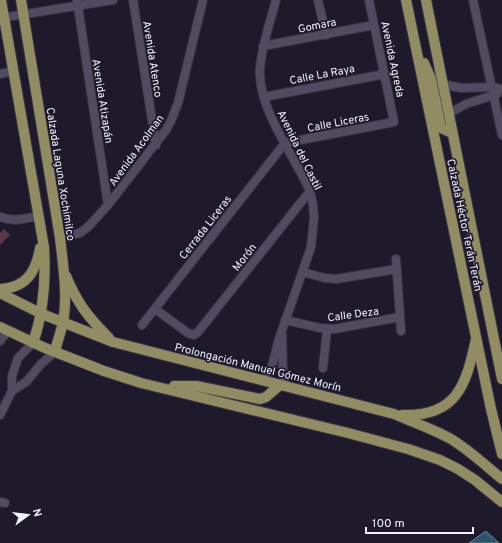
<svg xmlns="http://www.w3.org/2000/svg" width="502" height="543" font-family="Overpass,sans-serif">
  <defs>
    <pattern id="water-waves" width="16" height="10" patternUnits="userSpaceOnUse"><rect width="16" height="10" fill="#295368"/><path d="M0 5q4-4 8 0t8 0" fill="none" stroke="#486c7e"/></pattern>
  </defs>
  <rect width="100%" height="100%" fill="#1e1a2c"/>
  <path fill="url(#water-waves)" stroke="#668295" d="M486,531L499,543H469Z"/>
  <path fill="#5a3649" d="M4,229L10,235L0,245V233Z"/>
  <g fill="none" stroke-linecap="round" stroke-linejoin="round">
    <g stroke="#383442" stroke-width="10">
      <path id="minor" d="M77,0L108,205
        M133,0L156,145
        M318,0L326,35
        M473,0L502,135
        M0,18L113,0
        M263,46L374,25
        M0,74L13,71
        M442,84L461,88L492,87L502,89
        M264,97L385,74
        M448,114L466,104L497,94
        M0,217C13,222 25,219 38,216
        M60,238L80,233L89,226L108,205L166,130L171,121L178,103L203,0
        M396,259L401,331
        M302,272L325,278L336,279L397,269
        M155,309L188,333L194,335L198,332L310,191
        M285,320L320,328L334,329L400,317
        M142,325L285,143L394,122L369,0
        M282,334L283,375L286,386
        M0,341L8,331
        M323,368L327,329
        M262,381L272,366L279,339L311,247L314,218L313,205L310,191C294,155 257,108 260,68C262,45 270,22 276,0
        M12,391L26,382L41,364L55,352
        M0,415L12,391V376L18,358L33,343
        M0,502L5,503"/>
    </g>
    <g stroke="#383442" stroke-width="12">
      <path id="major" d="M1,0L44,247C46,280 44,311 33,343
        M21,0L60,238C63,265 68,295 63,322C61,332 57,342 55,352
        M406,0L491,409L502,454
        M426,0L502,379
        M424,63L431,79L441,128L452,133
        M66,276C77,303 88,317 109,338
        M0,289C26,288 36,272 40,248
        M0,293L42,314L113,342L394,414C413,422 433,429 451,439C469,450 485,465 502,479
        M0,327L45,348L104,371L141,383L348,433L408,449L440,460L458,469L475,480L502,502
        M174,386H196L260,399L266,397L280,385
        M402,415C457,417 466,385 476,339"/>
    </g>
    <use href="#minor" stroke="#504b60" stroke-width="8"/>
    <use href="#major" stroke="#928c64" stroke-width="10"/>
  </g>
  <g text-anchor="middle" stroke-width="3.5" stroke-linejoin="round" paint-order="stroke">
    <g font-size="11" fill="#f3f0fd" stroke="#1e1a2c">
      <text transform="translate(317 25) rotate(-11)" y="4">Gomara</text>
      <text transform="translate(153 59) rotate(81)" y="4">Avenida Atenco</text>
      <text transform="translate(393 59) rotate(78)" y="4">Avenida Agreda</text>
      <text transform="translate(322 74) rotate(-11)" y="4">Calle La Raya</text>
      <text transform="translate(103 101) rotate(81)" y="4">Avenida Atizapán</text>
      <text transform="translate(338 122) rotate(-11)" y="4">Calle Liceras</text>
      <text transform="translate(136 150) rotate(-54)" y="4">Avenida Acolman</text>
      <text transform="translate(300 150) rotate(64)" y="4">Avenida del Castil</text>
      <text transform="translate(61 174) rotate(81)" y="4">Calzada Laguna Xochimilco</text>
      <text transform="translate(465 225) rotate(78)" y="4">Calzada Héctor Terán Terán</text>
      <text transform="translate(205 227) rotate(-52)" y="4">Cerrada Liceras</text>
      <text transform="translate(244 257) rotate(-52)" y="4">Morón</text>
      <text transform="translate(353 314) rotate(-8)" y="4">Calle Deza</text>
      <text transform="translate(258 367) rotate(14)" y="4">Prolongación Manuel Gómez Morín</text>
    </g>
  </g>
  <g transform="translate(28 515) rotate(75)" stroke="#1e1a2c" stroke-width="3" paint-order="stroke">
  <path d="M0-3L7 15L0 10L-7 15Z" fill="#f3f0fd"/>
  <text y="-6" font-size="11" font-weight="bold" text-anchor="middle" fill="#f3f0fd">N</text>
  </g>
  <path d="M366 527v6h107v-6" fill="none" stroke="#f3f0fd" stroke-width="2"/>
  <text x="372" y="527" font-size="12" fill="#f3f0fd" stroke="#1e1a2c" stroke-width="3" paint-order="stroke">100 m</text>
</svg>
